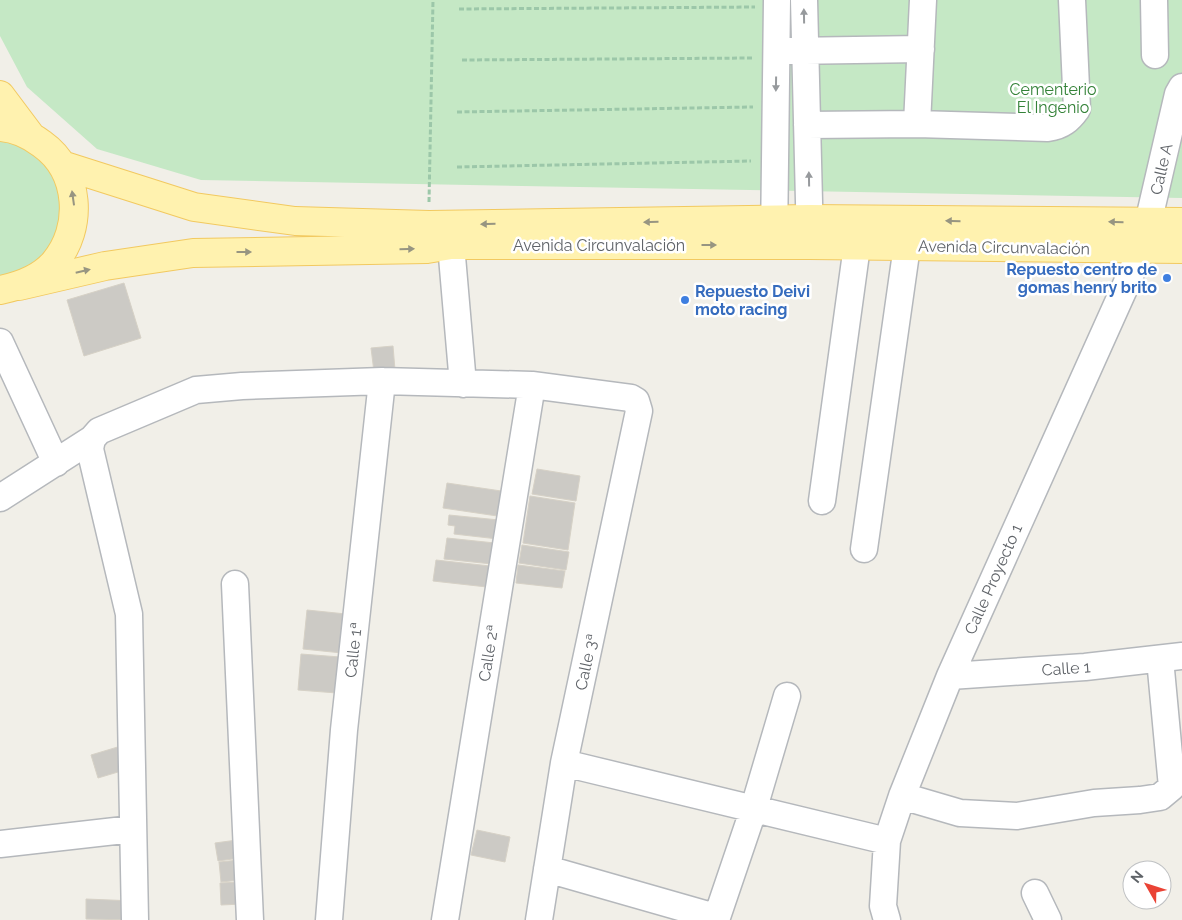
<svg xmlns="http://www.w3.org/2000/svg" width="1182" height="920" font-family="Raleway,sans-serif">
  <rect width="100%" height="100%" fill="#f1efe8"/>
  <path fill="#c5e8c5" d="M0,0H1182V198L201,180L97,149L27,87L0,36Z
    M0,140C64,141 85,238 29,269C21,274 9,275 0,278Z"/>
  <path fill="#cccac5" stroke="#d6d1c6" d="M124,283L141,338L84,356L67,300Z
    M393,346L395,370L374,372L371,348Z
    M537,469L580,476L576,501L532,494Z
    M447,483L508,492L504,517L443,508Z
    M530,496L575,503L568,550L523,543Z
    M449,515L499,520L498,539L454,534L455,526L448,525Z
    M447,538L495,543L492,564L444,559Z
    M522,545L569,552L566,570L519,563Z
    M436,560L490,566L487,587L433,581Z
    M518,565L565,571L562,588L516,583Z
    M307,610L346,614L342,653L303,649Z
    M301,654L340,657L337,693L298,690Z
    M121,746L128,769L98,778L91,755Z
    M477,830L510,837L505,862L471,855Z
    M237,840L240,858L218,861L215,843Z
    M239,860L241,880L221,882L219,862Z
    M241,882L242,904L221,905L220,883Z
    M86,899L134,901V920L86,919Z"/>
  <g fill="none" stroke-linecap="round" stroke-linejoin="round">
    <g stroke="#b5b8bc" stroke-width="29">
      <path id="minor" d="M804,0L810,242
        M1154,0L1155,55
        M789,51L921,49
        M917,124L923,0
        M807,125L917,124L1048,128C1062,126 1069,120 1077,109L1072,0
        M451,225V245L463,384
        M774,242L777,0
        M0,342L56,463
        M92,439L90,449L129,614L135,920
        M0,498L92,439L99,431L196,390L242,386L382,381L532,385L631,398L636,401L639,411L564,763L539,920
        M822,501L857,246
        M864,549L907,246
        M235,584L250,920
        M950,676L1085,667L1182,656
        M564,763L887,841
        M902,796L960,813L1017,816L1094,803L1140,800L1160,797L1172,787L1160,659
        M0,844L133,829
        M547,869L715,917
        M1035,893L1048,920
        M329,920L344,730L382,381
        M445,920L532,385
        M716,920L753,811L787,696
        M887,920L883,906L887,841L902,796L950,676L1142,249L1178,94L1182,87"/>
    </g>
    <g stroke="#f2c960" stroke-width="30">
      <path id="major" d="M0,95L30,135
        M0,127C16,128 30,135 42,144C80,171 84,228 54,263C40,279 20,286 0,290
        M62,165L194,207L295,221L429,225L809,219L1182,222
        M19,286L105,266L193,253L427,249L451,245H810L1182,249"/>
    </g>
    <path stroke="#9cc7a9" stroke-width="3" stroke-dasharray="5 2.5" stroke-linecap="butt" d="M459,9L755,7
      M462,60L754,58
      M457,112L753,107
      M457,167L751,161
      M429,202L433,0"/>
    <use href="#minor" stroke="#fff" stroke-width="26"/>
    <use href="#major" stroke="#fff2af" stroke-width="28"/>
  </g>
  <defs><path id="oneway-solid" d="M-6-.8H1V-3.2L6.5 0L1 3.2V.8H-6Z" transform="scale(1.25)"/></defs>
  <g fill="#979a9d">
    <use href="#oneway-solid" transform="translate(804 16) rotate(-91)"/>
    <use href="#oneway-solid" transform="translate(776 84) rotate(91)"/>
    <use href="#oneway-solid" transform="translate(809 179) rotate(-91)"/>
  </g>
  <g fill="#979581">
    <use href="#oneway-solid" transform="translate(73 198) rotate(-98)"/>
    <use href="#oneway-solid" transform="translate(953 221) rotate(-179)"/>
    <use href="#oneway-solid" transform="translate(651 222) rotate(179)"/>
    <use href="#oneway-solid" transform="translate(1116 222) rotate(-179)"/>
    <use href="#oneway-solid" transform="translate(488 224) rotate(179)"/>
    <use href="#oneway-solid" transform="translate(709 245)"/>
    <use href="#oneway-solid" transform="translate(407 249) rotate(-1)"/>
    <use href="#oneway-solid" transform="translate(244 252)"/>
    <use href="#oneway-solid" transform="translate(83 271) rotate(-13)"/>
  </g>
  <g fill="#3f7fe0" stroke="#fff" stroke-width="2">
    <circle cx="1167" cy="278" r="5"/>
    <circle cx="685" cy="300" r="5"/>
  </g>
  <g text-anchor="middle" stroke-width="5" stroke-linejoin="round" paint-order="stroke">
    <g font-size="16" fill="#348238" stroke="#fff">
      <text x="1053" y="95">Cementerio<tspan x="1053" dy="18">El Ingenio</tspan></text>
    </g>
    <g font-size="16" fill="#5f6368" stroke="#fff">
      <text transform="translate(1161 169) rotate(-77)" y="6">Calle A</text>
      <text x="599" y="251">Avenida Circunvalación</text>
      <text transform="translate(1004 247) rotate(1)" y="6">Avenida Circunvalación</text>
      <text transform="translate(993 579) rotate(-66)" y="6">Calle Proyecto 1</text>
      <text transform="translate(353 650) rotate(-84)" y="6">Calle 1ª</text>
      <text transform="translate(488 653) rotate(-81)" y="6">Calle 2ª</text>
      <text transform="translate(586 662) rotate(-78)" y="6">Calle 3ª</text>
      <text transform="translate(1066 668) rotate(-4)" y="6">Calle 1</text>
    </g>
    <g font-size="16" font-weight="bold" fill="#366cbe" stroke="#fff" text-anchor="end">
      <text x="1157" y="275">Repuesto centro de<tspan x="1157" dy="18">gomas henry brito</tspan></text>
      <text x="695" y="297" text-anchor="start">Repuesto Deivi<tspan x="695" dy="18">moto racing</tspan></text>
    </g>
  </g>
  <g transform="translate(1147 885) rotate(309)"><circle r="24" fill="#ffffff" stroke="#bfc1c3"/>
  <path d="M0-4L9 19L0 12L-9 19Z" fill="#ea4335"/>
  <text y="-8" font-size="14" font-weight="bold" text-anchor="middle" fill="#5f6368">N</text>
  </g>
</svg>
